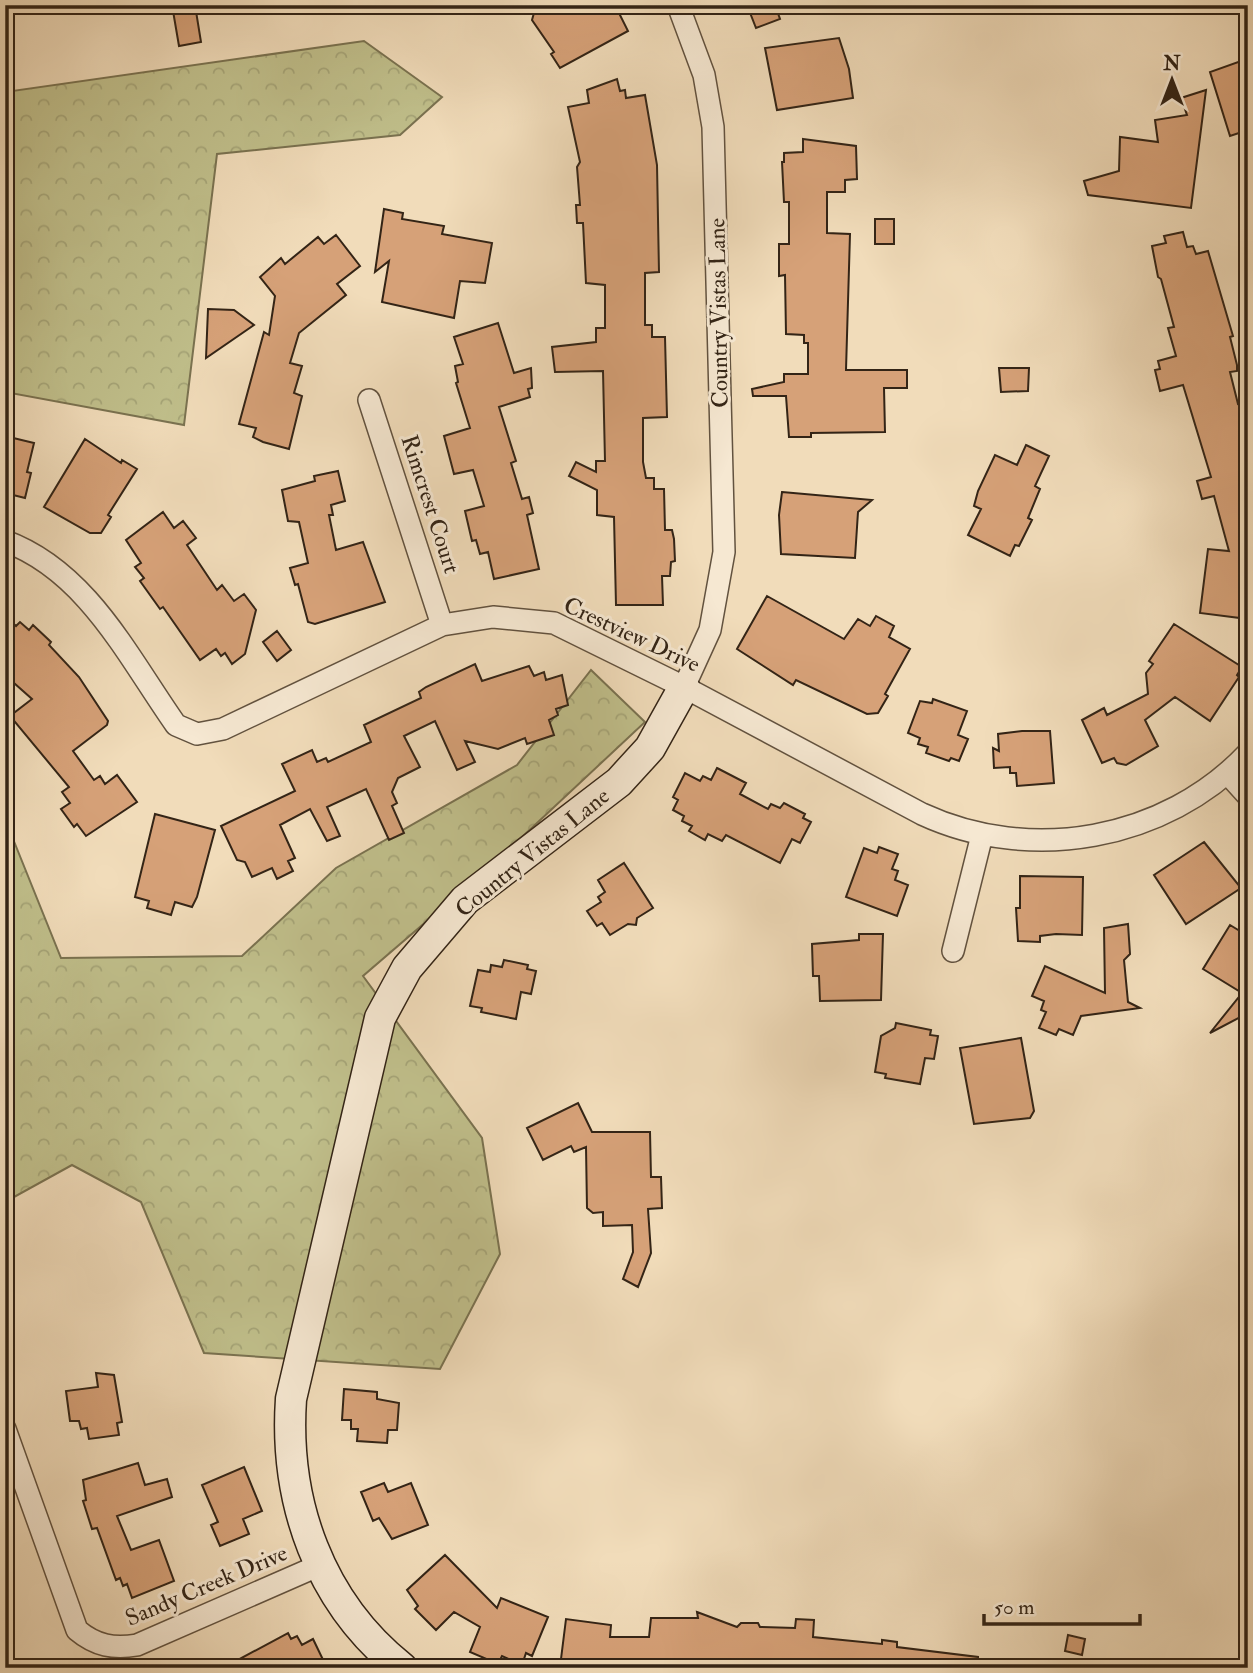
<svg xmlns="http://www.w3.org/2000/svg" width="1253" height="1673" font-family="'IM FELL Double Pica',serif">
  <defs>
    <pattern id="forest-crowns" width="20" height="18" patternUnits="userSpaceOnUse" patternTransform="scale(1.75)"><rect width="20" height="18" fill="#c0bf8b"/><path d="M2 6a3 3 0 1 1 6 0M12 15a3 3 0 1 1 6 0" fill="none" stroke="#a5a477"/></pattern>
  </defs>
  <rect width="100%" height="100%" fill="#f1dcba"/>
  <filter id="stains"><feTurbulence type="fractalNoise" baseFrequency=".00286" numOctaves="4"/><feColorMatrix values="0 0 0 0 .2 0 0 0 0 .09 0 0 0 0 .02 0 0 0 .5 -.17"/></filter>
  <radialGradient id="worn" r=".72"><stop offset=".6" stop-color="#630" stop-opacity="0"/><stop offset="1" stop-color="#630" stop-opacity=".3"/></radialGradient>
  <path fill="url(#forest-crowns)" stroke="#7a7250" stroke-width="2" d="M364,41L442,97L400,135L217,154L184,425L5,392V92Z
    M591,670L645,722L492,865L363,976L482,1138L500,1254L440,1369L204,1353L141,1202L72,1165L5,1202V819L61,958L242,956L336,868L517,765Z"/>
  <path fill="#d6a178" stroke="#332416" stroke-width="2" d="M172,5H195L201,42L179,46Z
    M547,5H615L628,31L560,68L551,54L554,52L532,20L534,13Z
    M747,5H775L780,19L756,28Z
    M839,38L849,69L853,98L777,110L765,48Z
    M1241,61L1248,83V130L1230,136L1210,72Z
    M617,79L620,91L625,90L626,98L645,95L657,165L659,272L645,273V325H652V337H665L667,417L643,418V462L646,478H654V489H664L665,530H672L674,539L675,561L671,562L670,576H662L663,605H616L614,517L597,515V490L569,476L576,462L596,472V461H605L603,371L555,372L552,347L596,342V328H605V285L586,283L583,223H577L576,205H580L577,167L580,162L568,107L589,103L587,90Z
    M1206,90L1191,208L1088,195L1084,181L1119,171L1120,137L1158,142L1155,120L1187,115L1181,98Z
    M803,139L856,146L857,179L845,180V192H827V233L850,234L846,370H907V388H884L885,432L811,433V437H789L786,396H753L752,389L784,382V374H808V343H804V335L786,334L785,275L779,276V244H789V202H784L782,162H784V153L803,152Z
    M384,209L403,213L402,219L444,226L442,234L492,243L485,283L460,281L454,318L382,302L389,261L375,272Z
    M875,219H894V244H875Z
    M1183,232L1187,247L1193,246L1196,254L1208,251L1233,336L1230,337L1237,365V371L1230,372L1238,404L1245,402L1248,412V619L1200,613L1208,549L1229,551L1214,496L1202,499L1197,481L1211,477L1183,385L1160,391L1155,370L1160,369L1158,361L1176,356L1168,328L1174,327L1161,279L1158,277L1152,246L1166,243L1164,236Z
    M336,235L360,266L337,284L346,295L299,333L290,363L302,366L294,393L302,396L301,400L289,449L263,442L253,437L256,428L239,424L264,332L269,335L275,296L260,277L281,258L285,264L318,237L324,244Z
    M208,309L234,310L254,325L206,358Z
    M498,323L514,373L531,368L532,388L528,389L530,397L499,407L516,461L511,463L522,499L529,497L533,513L527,515L539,569L494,579L488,552L480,554L476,540L472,541L465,511L484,506L473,470L454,474L444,436L470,428L456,383L458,382L455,366L463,364L454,337Z
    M999,368H1029L1028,391L1001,392Z
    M5,436L34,443L27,472L31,473L25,498L5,493Z
    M85,439L121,463L122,460L137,469L108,515L111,517L101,533H90L44,507Z
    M1026,445L1049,456L1035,486L1040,489L1028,518L1032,520L1019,546L1015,545L1010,556L968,535L981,509L974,506L978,491L995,455L1017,465Z
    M338,471L345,501L331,505L333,515H329L336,550L363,542L385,602L315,624L308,622L298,584L295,585L290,568L308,563L299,522L288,521L282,490L315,481L314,476Z
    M782,492L872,500L858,512L855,558L781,554L779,515Z
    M163,512L174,528L183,521L196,538L187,545L217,590L222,585L234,601L244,594L256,610L245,654L232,664L225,653L221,656L216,649L200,660L163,607L160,609L140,581L144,578L135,567L141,563L126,540Z
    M767,596L844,639L858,619L870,626L876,616L894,626L889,637L910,649L885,694L888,696L878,713L867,714L796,680L793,685L737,649Z
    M5,616L16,626L20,622L29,630L33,625L51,642L49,645L79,677L108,721L107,725L73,751L94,780L100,776L105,784L117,775L137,802L86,836L77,824L74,827L61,809L70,803L62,792L69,787L10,716L32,699L5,675Z
    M1174,624L1242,667L1237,675L1239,677L1210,721L1175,697L1145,720L1158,746L1126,765L1117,763L1114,758L1102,763L1082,720L1104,708L1107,715L1148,694L1146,673L1153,664L1149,661Z
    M277,631L291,650L277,661L263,642Z
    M475,664L482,681L529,666L534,676L544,672L546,680L562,675L568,705L556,709L558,715L549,720L554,735L527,744L525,738L498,749L465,741L475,762L457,770L435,721L404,736L420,767L398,778L392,792L397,803L392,806L404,833L389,840L366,789L327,807L340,836L327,841L310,809L280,825L295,858L288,861L293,871L277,879L272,868L252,877L245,862L237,860L221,826L295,791L282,764L312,750L317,762L326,758L328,762L371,742L364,725L421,698L419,692L426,687Z
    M933,699L967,711L958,735L968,739L959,761L951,758L949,761L926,753L928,747L918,744L920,738L908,733L920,701L932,703Z
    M1022,731H1050L1054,783L1017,786L1016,773H1010V767L994,768L993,748L999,751L998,734Z
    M717,768L746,783L740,794L768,809L771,804L780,808L784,803L805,814L803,818L811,822L800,843L792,839L780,863L726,835L722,841L708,834L705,840L689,831L692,826L682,821L684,816L673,810L678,800L673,797L685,773L700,781L703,776L711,780Z
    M155,814L215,830L197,897L192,907L175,902L171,915L147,908L149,901L135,897Z
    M1204,842L1241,888L1186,924L1154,875Z
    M879,847L898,854L892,869L898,871L895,880L908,885L897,916L846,897L864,848L877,853Z
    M624,863L653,908L637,918L636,925L628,924L610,935L602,923L597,926L587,911L601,902L598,897L605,892L598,880Z
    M1020,876L1083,877L1082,935L1056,934L1040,936V942L1018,941L1016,908H1020Z
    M1128,924L1130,954L1124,960L1128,1002L1140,1008L1081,1016L1073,1035L1059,1029L1056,1035L1039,1028L1046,1012L1041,1010L1044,1001L1032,996L1045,966L1105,993L1104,928Z
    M1230,925L1248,936V1013L1210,1033L1242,993L1203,969Z
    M859,934H883L881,1000L820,1001L819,976H813L812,944L859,940Z
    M504,960L528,965L527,969L536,971L531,994L521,992L516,1019L481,1012L482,1008L470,1006L478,970L490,972L491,965L502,967Z
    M896,1023L931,1030L930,1035L938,1036L934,1059L925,1058L920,1084L885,1078L886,1074L875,1072L881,1036L895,1028Z
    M1021,1038L1034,1111L1030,1118L974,1124L960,1048Z
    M578,1103L592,1132H650L651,1177H661L662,1208L648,1209L651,1253L638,1287L623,1279L633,1252L632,1225L603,1226V1212L593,1213L587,1208L586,1147L574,1152L571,1146L543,1160L527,1128Z
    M96,1373L114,1375L122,1422L117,1423L119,1435L89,1439L87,1428L81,1429L79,1421H70L66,1391L98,1387Z
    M344,1389L377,1392V1399L399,1403L397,1430H388L387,1443L357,1441L358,1429H351V1420H342Z
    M138,1463L145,1485L167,1479L172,1497L117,1516L131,1550L159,1540L174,1581L132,1598L127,1584L123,1586L120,1578L116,1580L97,1528L92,1529L83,1501L86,1500L83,1480Z
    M244,1467L262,1511L243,1519L249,1534L220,1546L211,1525L218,1522L202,1485Z
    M384,1483L388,1492L411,1483L428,1525L392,1539L379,1518L373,1521L361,1492Z
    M445,1555L497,1608L501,1598L548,1617L532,1656L526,1653L522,1665L502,1656L498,1664L470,1652L480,1627L454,1612L436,1630L415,1609L418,1606L407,1590Z
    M697,1612L737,1627L741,1623H758L760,1627L795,1628L796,1619L814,1620L813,1637L882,1644V1640L897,1642V1647L978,1657V1668L560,1667L566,1619L611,1625L610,1637H649L651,1618H698Z
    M288,1633L291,1639L297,1636L302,1645L313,1639L327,1668H223Z
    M1068,1635L1085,1639L1082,1655L1065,1651Z"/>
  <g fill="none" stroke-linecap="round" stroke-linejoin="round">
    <g stroke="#62523f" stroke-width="24">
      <path id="street" d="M678,5L704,75L713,127L724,552L710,630L684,687
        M369,400L442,625
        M5,541C87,571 128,657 176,725L197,734L223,729L442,625L493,617L554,623L684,687L922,814C1030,864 1165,841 1248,753
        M1228,774L1248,796
        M953,951L982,835
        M5,1429L77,1630C96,1646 114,1649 137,1645L320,1565"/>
    </g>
    <g stroke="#332416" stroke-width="33">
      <path id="secondary" d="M402,1668C319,1602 284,1502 291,1399L380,1018L407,968L465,900L619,782L650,748L684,687"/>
    </g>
    <use href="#street" stroke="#f6e8d2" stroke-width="21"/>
    <use href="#secondary" stroke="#f6e8d2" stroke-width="30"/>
  </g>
  <g text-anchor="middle" stroke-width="6" stroke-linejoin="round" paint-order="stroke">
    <g font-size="23" fill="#332416" stroke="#f6e8d2">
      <text transform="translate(718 313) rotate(-91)" y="8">Country Vistas Lane</text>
      <text transform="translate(431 504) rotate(72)" y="8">Rimcrest Court</text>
      <text transform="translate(632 634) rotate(25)" y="8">Crestview Drive</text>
      <text transform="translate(532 852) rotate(-39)" y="8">Country Vistas Lane</text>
      <text transform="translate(206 1585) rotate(-23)" y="8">Sandy Creek Drive</text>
    </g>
  </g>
  <rect width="1253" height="1673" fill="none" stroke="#f1dcba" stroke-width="28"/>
  <rect x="7" y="7" width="1239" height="1659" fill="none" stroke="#332416" stroke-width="3.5"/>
  <rect x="14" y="14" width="1225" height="1645" fill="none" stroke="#332416" stroke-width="2"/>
  <g transform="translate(1172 80)" stroke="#f6e8d2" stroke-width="5" paint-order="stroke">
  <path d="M0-5L12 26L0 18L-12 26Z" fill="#332416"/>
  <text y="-10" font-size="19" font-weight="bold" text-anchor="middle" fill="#332416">N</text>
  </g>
  <path d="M984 1614v10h156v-10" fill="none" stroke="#332416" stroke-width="3.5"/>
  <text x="994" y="1614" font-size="21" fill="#332416" stroke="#f6e8d2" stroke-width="5" paint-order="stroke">50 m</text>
  <rect width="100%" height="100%" filter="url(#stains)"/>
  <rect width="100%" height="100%" fill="url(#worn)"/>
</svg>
